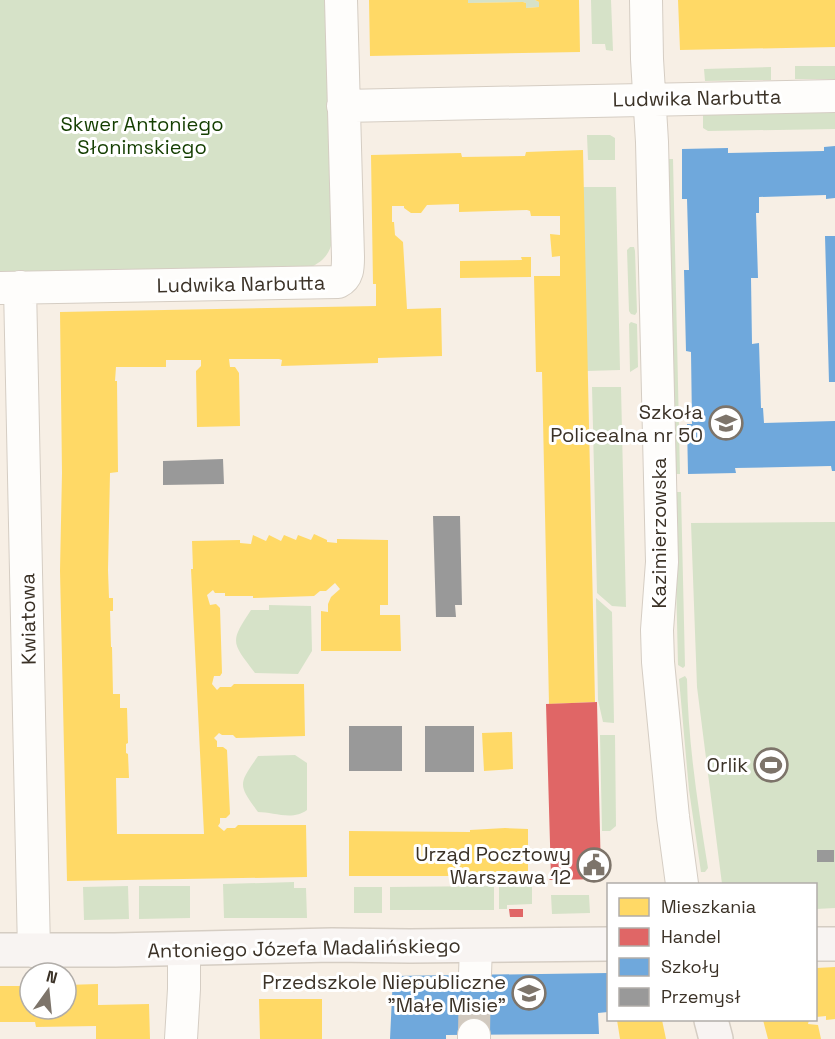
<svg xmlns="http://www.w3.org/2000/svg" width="835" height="1039" font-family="'Space Grotesk',sans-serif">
  <rect width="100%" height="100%" fill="#f7efe5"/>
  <path fill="#d6e2c8" d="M0,0H326L333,238C330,254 324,261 309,268L0,274Z
    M468,0H535L539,2V7L526,8V3L523,2L468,3Z
    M591,0H611L613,51L606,50L605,44H592Z
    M795,66H835V79H795Z
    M771,67V80L705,81L704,69Z
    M835,112V129L708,131L703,128V113Z
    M587,135H610L615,138V160H588Z
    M665,159H673L680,474H673Z
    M583,187H616L620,370L587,371Z
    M630,247H634L635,251L637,312L635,315L631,314L629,311L627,250Z
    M631,322L637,324L638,367L630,372L629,324Z
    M592,387H621L626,607L612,606L597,593Z
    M674,492H681L685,666L683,668L678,665Z
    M835,522V908L816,909V884H722L697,687L691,523Z
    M596,598L612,612L614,723L603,722L598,700Z
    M269,605L311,606L312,651L298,674L255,673C232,642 229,643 251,610H269Z
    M685,676L687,679C688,743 698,806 708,868L705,872H701L689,790L679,679Z
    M600,735H615L616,826L610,831H602Z
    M295,755L307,763V810C293,821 273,812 258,812C238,784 238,785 258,756Z
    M294,882V888H306L307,918H224L223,884Z
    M532,885V904L507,905V909H499V886Z
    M128,886L129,919L84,920L83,887Z
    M139,886H190V918L139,919Z
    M494,886V910H390V887Z
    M354,887H382V913H354Z
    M551,895H589L590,913L552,914Z"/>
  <path fill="#ffd966" d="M369,0H468V3L523,2L526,3V8L539,7V2L535,0H579L580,52L370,56Z
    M678,0H835V47L680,50Z
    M583,150L595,702L549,704L542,372H536L534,276H560V256L552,257L550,234L560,235V216H531L530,211L527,210L459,212V204L427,205L421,213H411L404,208V206H392V222H394L395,235L403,242L407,309L441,308L442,356L378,358V363L281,366L282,360L279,359H229L230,367H235L239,373L240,426L197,427L196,371L201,366V360H166V367H116L115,381H117L118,472L110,473L108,570L109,598H113V611H110L111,647H112L113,694H120V708H127L128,743L126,744V753L128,754L129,778H116L117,834H204L191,569H193L192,541L240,540V543L251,544L253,535L266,541L269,535L281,541L284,535L296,540L298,535L311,540L314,534L327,540V542L337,543V539L388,540V605H380V615H400L401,651H321V611L328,612V604L331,597L340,589L335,583L326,591H320L314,596L253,598V596H225V593H215L213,590L207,595L210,605L216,604L220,608L222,673L220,676H214L212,684L217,690L220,687H231L234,684H304L305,736L236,738L233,735H222L219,733L214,738L217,741V747H223L227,750L230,814L226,818H220V823L218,826L224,831L227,828H235L238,825H306L307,877L67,881L60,571L62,473L60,312L376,306V284H373L371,155L461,153L462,157L525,156L526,152Z
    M521,257H531V277L460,278V261L522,260Z
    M512,732L513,769L484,771L482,733Z
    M505,828L528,829V876H349V831L470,832V830Z
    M835,967V1019L826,1020V1016L816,1017V968Z
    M98,984V1005L149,1004L150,1039H96V1026L36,1027L35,1022H0V986H30V1009H66V985Z
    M259,999H322V1039H260Z
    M617,1020H662L666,1039H620Z
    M763,1020H809L808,1024L818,1025L821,1039H768Z"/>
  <path fill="#e06666" d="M597,702L601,876L603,879L549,880L551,878L546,704Z
    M509,909H523V917H510Z"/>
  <path fill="#6fa8dc" d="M835,146V198L826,199V195L759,197V213H756L758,278H751L752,344L759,343L761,408H763L764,423L835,421V471H832L831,466L735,468L736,473L688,474L687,424H692L691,352L686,351L684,270H689L687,199H682V149L728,148V153L824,151V147Z
    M825,236H835V382H829Z
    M608,973V1012L598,1013L599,1034L446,1035V1039H390L393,976Z"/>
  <path fill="#999" d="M223,459L224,484L163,485V461Z
    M433,516H460L462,605H455L456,617H436Z
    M349,726H402V771H349Z
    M425,726H474V772H425Z
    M817,850H834V862H817Z"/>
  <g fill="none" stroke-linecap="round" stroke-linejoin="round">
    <path stroke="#d1c9bf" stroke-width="32" stroke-dasharray="32 16" stroke-linecap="butt" d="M474,1035L475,974"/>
    <g stroke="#d5cdc3" stroke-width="34">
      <path id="street" d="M646,0L647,59L652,142L662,562L657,630L658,662L673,817L682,884
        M343,106L835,96
        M20,287L34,951
        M1,288L338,282C348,277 348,268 348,257L341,0
        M475,974L476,946
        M181,1039L184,989V948
        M474,1039V1035"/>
    </g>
    <g stroke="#d5cdc3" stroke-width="36">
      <path id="secondary" d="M816,944H835
        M0,950H115L332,945L410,946L608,944
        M711,1020L716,1039"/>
    </g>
    <use href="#street" stroke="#fefdfb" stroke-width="32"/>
    <use href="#secondary" stroke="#f8f4f2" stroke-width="33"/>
  </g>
  <defs>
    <g id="university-ring" transform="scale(1.725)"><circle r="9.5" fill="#fff" stroke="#7d746a" stroke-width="1.5"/><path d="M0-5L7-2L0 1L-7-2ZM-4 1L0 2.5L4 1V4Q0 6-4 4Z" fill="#7d746a"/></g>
    <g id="stadium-ring" transform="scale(1.725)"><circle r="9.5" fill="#fff" stroke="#7d746a" stroke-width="1.5"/><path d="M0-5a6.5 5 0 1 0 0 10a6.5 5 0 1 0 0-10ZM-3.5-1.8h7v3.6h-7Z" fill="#7d746a"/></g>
    <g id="civic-ring" transform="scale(1.725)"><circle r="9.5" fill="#fff" stroke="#7d746a" stroke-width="1.5"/><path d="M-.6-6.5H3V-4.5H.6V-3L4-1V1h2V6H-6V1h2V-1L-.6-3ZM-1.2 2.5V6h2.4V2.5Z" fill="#7d746a"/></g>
    <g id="school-ring" transform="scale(1.725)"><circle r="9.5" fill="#fff" stroke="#7d746a" stroke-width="1.5"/><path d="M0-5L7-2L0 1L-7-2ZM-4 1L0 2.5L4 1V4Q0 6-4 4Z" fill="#7d746a"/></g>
  </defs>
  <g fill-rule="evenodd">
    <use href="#university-ring" x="726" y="423"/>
    <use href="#stadium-ring" x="771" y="765"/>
    <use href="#civic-ring" x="594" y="865"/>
    <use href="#school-ring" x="529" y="993"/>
  </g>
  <g text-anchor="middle" stroke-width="6" stroke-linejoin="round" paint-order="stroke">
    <g font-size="20" fill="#3b3227" stroke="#fff">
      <text transform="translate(697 98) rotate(-1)" y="7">Ludwika Narbutta</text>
      <text transform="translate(241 284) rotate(-1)" y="7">Ludwika Narbutta</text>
      <text transform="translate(659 533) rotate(-90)" y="7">Kazimierzowska</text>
      <text transform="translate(28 619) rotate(-91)" y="7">Kwiatowa</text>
      <text transform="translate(304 948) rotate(-1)" y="7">Antoniego Józefa Madalińskiego</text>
    </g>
    <g font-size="20" fill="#143e01" stroke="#fff">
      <text x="142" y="131">Skwer Antoniego<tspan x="142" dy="23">Słonimskiego</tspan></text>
    </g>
    <g font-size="20" fill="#3b3227" stroke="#fff" text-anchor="end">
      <text x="703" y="419">Szkoła<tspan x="703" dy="23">Policealna nr 50</tspan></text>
      <text x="748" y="772">Orlik</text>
      <text x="571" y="861">Urząd Pocztowy<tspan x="571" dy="23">Warszawa 12</tspan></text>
      <text x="506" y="989">Przedszkole Niepubliczne<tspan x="506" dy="23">"Małe Misie"</tspan></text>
    </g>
  </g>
  <rect x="607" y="883" width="210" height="138" fill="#ffffff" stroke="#b1ada9" stroke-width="1.5"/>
  <rect x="619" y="898" width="30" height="18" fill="#ffd966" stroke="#b1ada9" stroke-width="1.5"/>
  <text x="661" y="913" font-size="18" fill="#3b3227">Mieszkania</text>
  <rect x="619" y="928" width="30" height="18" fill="#e06666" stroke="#b1ada9" stroke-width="1.5"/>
  <text x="661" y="943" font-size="18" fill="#3b3227">Handel</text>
  <rect x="619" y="958" width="30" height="18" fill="#6fa8dc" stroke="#b1ada9" stroke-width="1.5"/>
  <text x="661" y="973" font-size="18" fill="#3b3227">Szkoły</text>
  <rect x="619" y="988" width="30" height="18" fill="#999999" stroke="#b1ada9" stroke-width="1.5"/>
  <text x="661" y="1003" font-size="18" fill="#3b3227">Przemysł</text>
  <g transform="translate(48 991) rotate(15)"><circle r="28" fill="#ffffff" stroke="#b1ada9" stroke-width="1.5"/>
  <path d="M0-4.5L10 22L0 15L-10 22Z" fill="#7d746a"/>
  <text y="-9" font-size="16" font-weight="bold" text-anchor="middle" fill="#3b3227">N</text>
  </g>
</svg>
